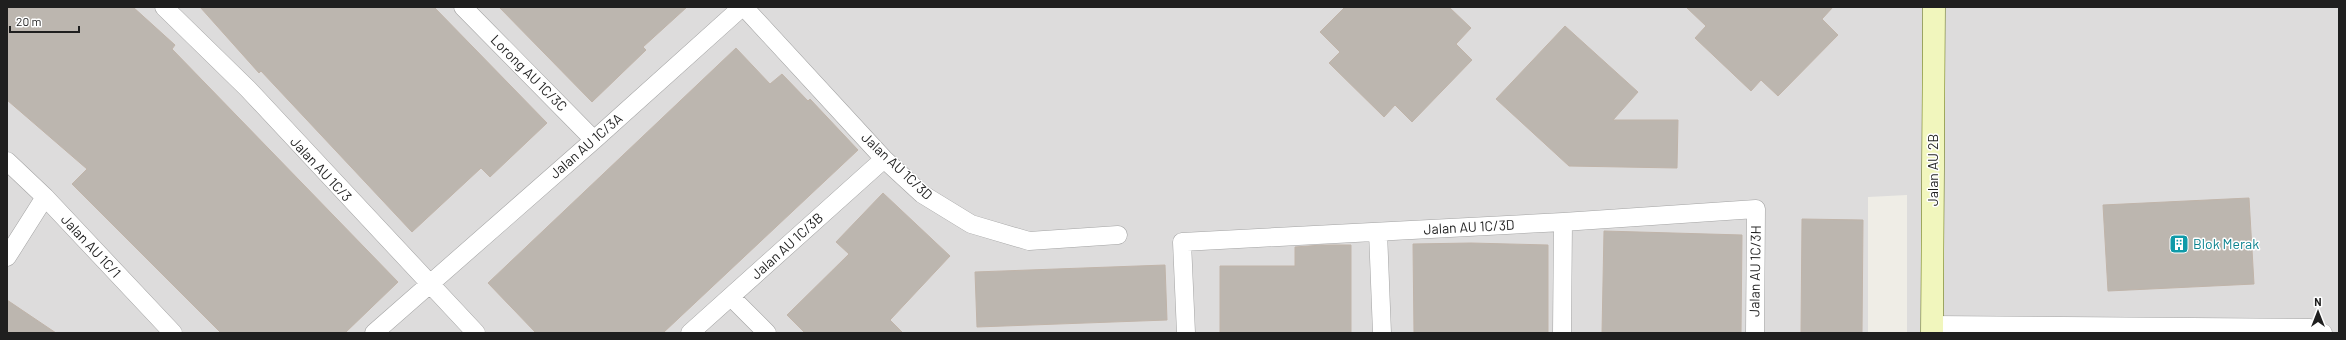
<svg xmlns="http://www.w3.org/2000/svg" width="2346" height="340" font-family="Barlow,sans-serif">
  <rect width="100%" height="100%" fill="#efede6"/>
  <path fill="#dddcdc" d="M7,7H2339V333H1907V195L1868,197V333H7Z"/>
  <path fill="#bcb6af" stroke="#c0b4a9" d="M7,7H133L175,45L172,49L398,282L345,333H221L72,184L87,169L7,100Z
    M200,7H434L547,123L490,177L481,168L412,232L261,71L259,73Z
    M499,7H687L643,47L646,50L592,102Z
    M1345,7H1449L1471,28L1456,44L1472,60L1412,122L1395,105L1384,117L1329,63L1340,52L1320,32Z
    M1686,7H1833L1822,19L1838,35L1778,96L1761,80L1751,91L1695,38L1706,26Z
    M1565,26L1638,92L1613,120H1678L1677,168L1569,166L1496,99Z
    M736,48L770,84L782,74L808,101L810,99L858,150L663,333H536L488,283Z
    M883,193L950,256L890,320L903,333H805L787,315L849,254L836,242Z
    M2249,198L2254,284L2108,291L2103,205Z
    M1802,219L1863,220L1862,333H1801Z
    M1604,231L1742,235L1741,333H1602Z
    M1471,243L1548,245V333H1414L1413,244Z
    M1322,245H1351V333H1220V266H1295V247Z
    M1165,265L1167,320L977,327L975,272Z
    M7,300L56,333H7Z"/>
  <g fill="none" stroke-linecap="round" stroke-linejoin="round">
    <g stroke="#a3a3a3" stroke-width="19">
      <path id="street" d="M164,7L248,89L476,333
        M463,7L594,140
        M744,7L884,159L922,194L971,224L1029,241L1118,235
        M7,161L45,197L173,333
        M1378,232L1382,333
        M7,257L45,197
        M731,297L767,333
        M1932,325L2310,328L2323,333
        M374,333L594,140L742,7
        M690,333L884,159
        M1186,333L1182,242L1563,222L1756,209L1755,333
        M1562,333L1563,222"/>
    </g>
    <g stroke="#62710b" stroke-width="23">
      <path id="secondary" d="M1932,333L1934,7"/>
    </g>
    <use href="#street" stroke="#fff" stroke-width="18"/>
    <use href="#secondary" stroke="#f1f6bd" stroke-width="22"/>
  </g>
  <defs>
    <g id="building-square" transform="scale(1)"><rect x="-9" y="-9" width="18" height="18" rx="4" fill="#0f9aa8" stroke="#fff"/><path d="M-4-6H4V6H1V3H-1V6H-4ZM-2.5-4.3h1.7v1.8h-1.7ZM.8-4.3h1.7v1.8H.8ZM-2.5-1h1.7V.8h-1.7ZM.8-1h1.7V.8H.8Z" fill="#fff"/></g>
  </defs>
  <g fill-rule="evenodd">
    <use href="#building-square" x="2179" y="244"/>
  </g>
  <g text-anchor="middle" stroke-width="3" stroke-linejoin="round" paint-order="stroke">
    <g font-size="14" fill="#1f1f1f" stroke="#fff">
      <text transform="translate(529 73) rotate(45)" y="5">Lorong AU 1C/3C</text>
      <text transform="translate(586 146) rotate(-41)" y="5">Jalan AU 1C/3A</text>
      <text transform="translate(897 166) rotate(43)" y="5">Jalan AU 1C/3D</text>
      <text transform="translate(321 169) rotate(47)" y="5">Jalan AU 1C/3</text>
      <text transform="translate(1933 170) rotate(-90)" y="5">Jalan AU 2B</text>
      <text transform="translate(1469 227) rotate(-3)" y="5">Jalan AU 1C/3D</text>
      <text transform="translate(91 246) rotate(47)" y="5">Jalan AU 1C/1</text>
      <text transform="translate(787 246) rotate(-42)" y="5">Jalan AU 1C/3B</text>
      <text transform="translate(1755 271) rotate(-89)" y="5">Jalan AU 1C/3H</text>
    </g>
    <g font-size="14" fill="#0d838f" stroke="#fff" text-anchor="start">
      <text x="2193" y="249">Blok Merak</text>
    </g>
  </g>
  <rect width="2346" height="340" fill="none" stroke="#1f1f1f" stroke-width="16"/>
  <g transform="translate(2318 312)" stroke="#ffffff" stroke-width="3" paint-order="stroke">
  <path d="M0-3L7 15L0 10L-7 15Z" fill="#1f1f1f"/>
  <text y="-6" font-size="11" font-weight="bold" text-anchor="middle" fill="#1f1f1f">N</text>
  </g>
  <path d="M10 26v6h69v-6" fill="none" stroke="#1f1f1f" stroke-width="2"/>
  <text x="16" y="26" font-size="12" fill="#1f1f1f" stroke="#ffffff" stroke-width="3" paint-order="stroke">20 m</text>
</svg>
